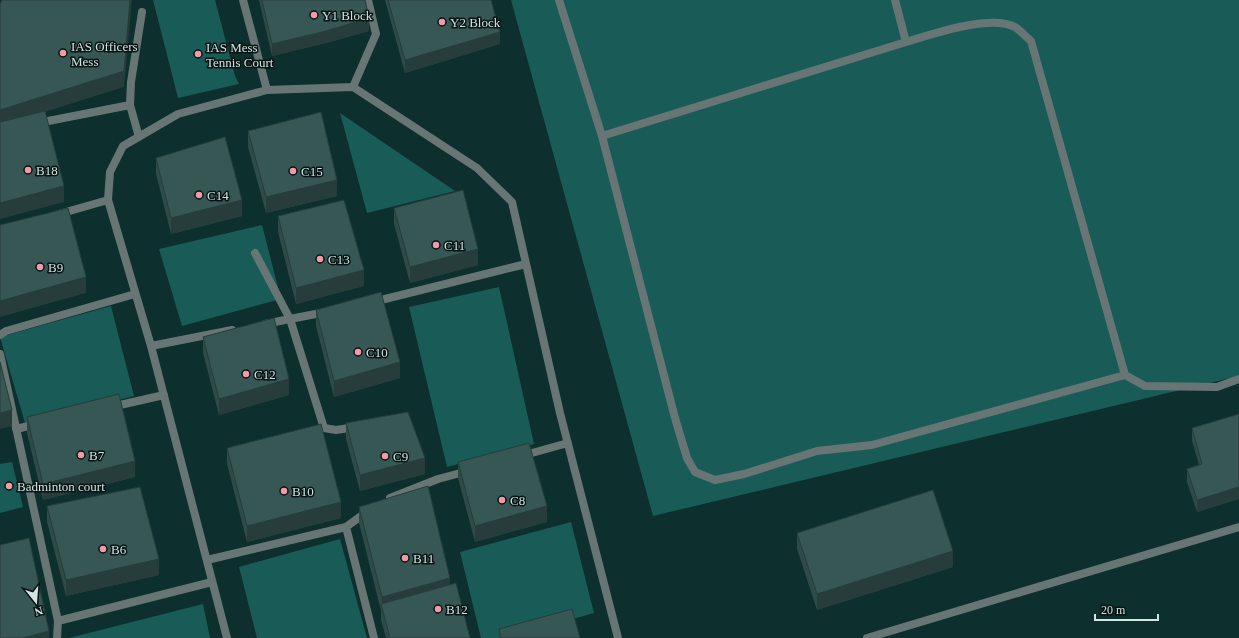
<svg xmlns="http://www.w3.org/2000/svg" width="1239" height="638" font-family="Georgia,serif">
  <rect width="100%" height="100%" fill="#0d2f2d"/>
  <path fill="#195c57" d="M153,0H215L235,76L239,84L178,98Z
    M511,0H1239V376L653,516Z
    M340,113L455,191L367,213Z
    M262,225L281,299L182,326L159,249Z
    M499,287L534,444L447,467L409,307Z
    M111,306L134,396L25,423L0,337Z
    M12,462L23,507L0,513V464Z
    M571,522L594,613L506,638H481L460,552Z
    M340,539L367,638H257L239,567Z
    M203,604L210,638H69Z"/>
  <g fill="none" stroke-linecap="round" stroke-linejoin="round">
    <path stroke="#677674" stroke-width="8" d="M559,0L602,136L675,418L687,458L695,472L715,480L744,474L817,451L872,445L1125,375L1145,386L1217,387L1239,379
      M895,0L906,42C932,34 991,14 1015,27C1020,30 1026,37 1031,41L1125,375
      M602,136L906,42
      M867,638L1239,527"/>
    <path stroke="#677674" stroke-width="8" d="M353,87L376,34L368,0
      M267,90L353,87L477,168L512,202L560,413L618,638
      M38,123L130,105
      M139,137L130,105L131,82L142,12
      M59,214L108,200
      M255,253L290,319L326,312
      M373,302L526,264
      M265,324L290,319L324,428L336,430L356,427
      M0,335L6,331L135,294
      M151,346L232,330
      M0,354L58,621
      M111,407L164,395
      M16,429L37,424
      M521,456L568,443
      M390,498L438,479L468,471
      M346,527L368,511
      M207,560L346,527L374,638
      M57,638L58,621L212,582
      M227,638L151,346L108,200L110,172L123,146L178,114L267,90L243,0"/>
  </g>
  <path fill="#2e4b48" d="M259,0H365L369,31L326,43L272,56Z
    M385,0H491L500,44L405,73Z
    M248,131L337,196L266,213L248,147Z
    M156,158L242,216L171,234L156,174Z
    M394,208L478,265L410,283L394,224Z
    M278,216L364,286L296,304L278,232Z
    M316,310L400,378L334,397L316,326Z
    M203,337L289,395L219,415L203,353Z
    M1239,414V499L1197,512L1187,482V469L1199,465L1192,441V428Z
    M27,417L135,477L43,500L27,433Z
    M346,423L425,474L360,491L346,439Z
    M227,448L341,518L247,542L227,464Z
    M458,462L547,522L475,542L458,478Z
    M47,506L159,575L66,596L47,522Z
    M359,507L450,584L470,638H386L381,620V611L359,523Z
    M797,533L953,567L817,610L797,549Z
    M499,629L580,638H499Z"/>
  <path fill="#263d3b" d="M130,0H132L124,87L0,126V110Z
    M369,18V31L326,43L272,56V44Z
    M500,32V44L405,73V60Z
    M337,180V196L266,213V197Z
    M64,186V202L0,219V203Z
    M242,200V216L171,234V218Z
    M478,249V265L410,283V267Z
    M364,270V286L296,304V288Z
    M86,277V293L0,317V301Z
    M400,362V378L334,397V381Z
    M289,379V395L219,415V399Z
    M12,410V426L0,429V413Z
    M425,458V474L360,491V475Z
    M135,461V477L43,500V484Z
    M1239,487V499L1197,512V500Z
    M341,502V518L247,542V526Z
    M547,506V522L475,542V526Z
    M953,551V567L817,610V594Z
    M159,559V575L66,596V580Z
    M450,578V594L382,605V597Z
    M49,631V638H23Z"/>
  <path fill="#365754" stroke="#263d3b" d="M2,0H130L124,71L0,110V4Z
    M262,0H365L369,18L326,31L272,44Z
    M388,0H491L500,32L405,60Z
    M45,111L64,186L0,203V122Z
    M321,112L337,180L266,197L248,131Z
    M225,137L242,200L171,218L156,158Z
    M463,190L478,249L410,267L394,208Z
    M344,200L364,270L296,288L278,216Z
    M68,208L86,277L0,301V225Z
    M381,292L400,362L334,381L316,310Z
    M274,318L289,379L219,399L203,337Z
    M0,362L12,410L0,413Z
    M119,394L135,461L43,484L27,417Z
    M408,412L425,458L360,475L346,423Z
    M1239,414V487L1197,500L1187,469L1202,464L1192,428Z
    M321,424L341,502L247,526L227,448Z
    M529,443L547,506L475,526L458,462Z
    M428,486L450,578L382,597L359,507Z
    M140,487L159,559L66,580L47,506Z
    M933,490L953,551L817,594L797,533Z
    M29,538L49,631L23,638H0V545Z
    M456,583L470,638H390L381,604Z
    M572,609L580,638H501L499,629Z"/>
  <g fill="#f39aa9" stroke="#071413" stroke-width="1.5">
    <circle cx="314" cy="15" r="4"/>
    <circle cx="442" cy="22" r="4"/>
    <circle cx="63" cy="53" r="4"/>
    <circle cx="198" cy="54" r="4"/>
    <circle cx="28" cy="170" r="4"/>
    <circle cx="293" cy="171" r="4"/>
    <circle cx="199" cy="195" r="4"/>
    <circle cx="436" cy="245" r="4"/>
    <circle cx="320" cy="259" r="4"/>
    <circle cx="40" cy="267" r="4"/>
    <circle cx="358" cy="352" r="4"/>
    <circle cx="246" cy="374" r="4"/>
    <circle cx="81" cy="455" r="4"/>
    <circle cx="385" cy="456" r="4"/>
    <circle cx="9" cy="486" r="4"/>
    <circle cx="284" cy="491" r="4"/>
    <circle cx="502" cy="500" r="4"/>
    <circle cx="103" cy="549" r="4"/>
    <circle cx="405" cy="558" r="4"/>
    <circle cx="438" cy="609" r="4"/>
  </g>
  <g text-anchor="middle" stroke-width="3" stroke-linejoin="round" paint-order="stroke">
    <g font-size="13" fill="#d2e4e2" stroke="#071413" text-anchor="start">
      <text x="322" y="20">Y1 Block</text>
      <text x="450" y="27">Y2 Block</text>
      <text x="71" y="51">IAS Officers<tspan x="71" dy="15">Mess</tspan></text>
      <text x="206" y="52">IAS Mess<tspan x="206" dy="15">Tennis Court</tspan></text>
      <text x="36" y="175">B18</text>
      <text x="301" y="176">C15</text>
      <text x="207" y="200">C14</text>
      <text x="444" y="250">C11</text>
      <text x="328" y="264">C13</text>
      <text x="48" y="272">B9</text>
      <text x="366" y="357">C10</text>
      <text x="254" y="379">C12</text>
      <text x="89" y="460">B7</text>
      <text x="393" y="461">C9</text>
      <text x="17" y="491">Badminton court</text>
      <text x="292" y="496">B10</text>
      <text x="510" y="505">C8</text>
      <text x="111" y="554">B6</text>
      <text x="413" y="563">B11</text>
      <text x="446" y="614">B12</text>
    </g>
  </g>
  <g transform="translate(36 602) rotate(163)" stroke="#071413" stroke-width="3" paint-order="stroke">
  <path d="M0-3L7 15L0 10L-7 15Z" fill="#d2e4e2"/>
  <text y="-6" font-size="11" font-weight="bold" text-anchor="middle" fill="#d2e4e2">N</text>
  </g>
  <path d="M1095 614v6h63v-6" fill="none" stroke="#d2e4e2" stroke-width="2"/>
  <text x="1101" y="614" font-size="12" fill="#d2e4e2" stroke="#071413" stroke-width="3" paint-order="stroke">20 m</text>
</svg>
